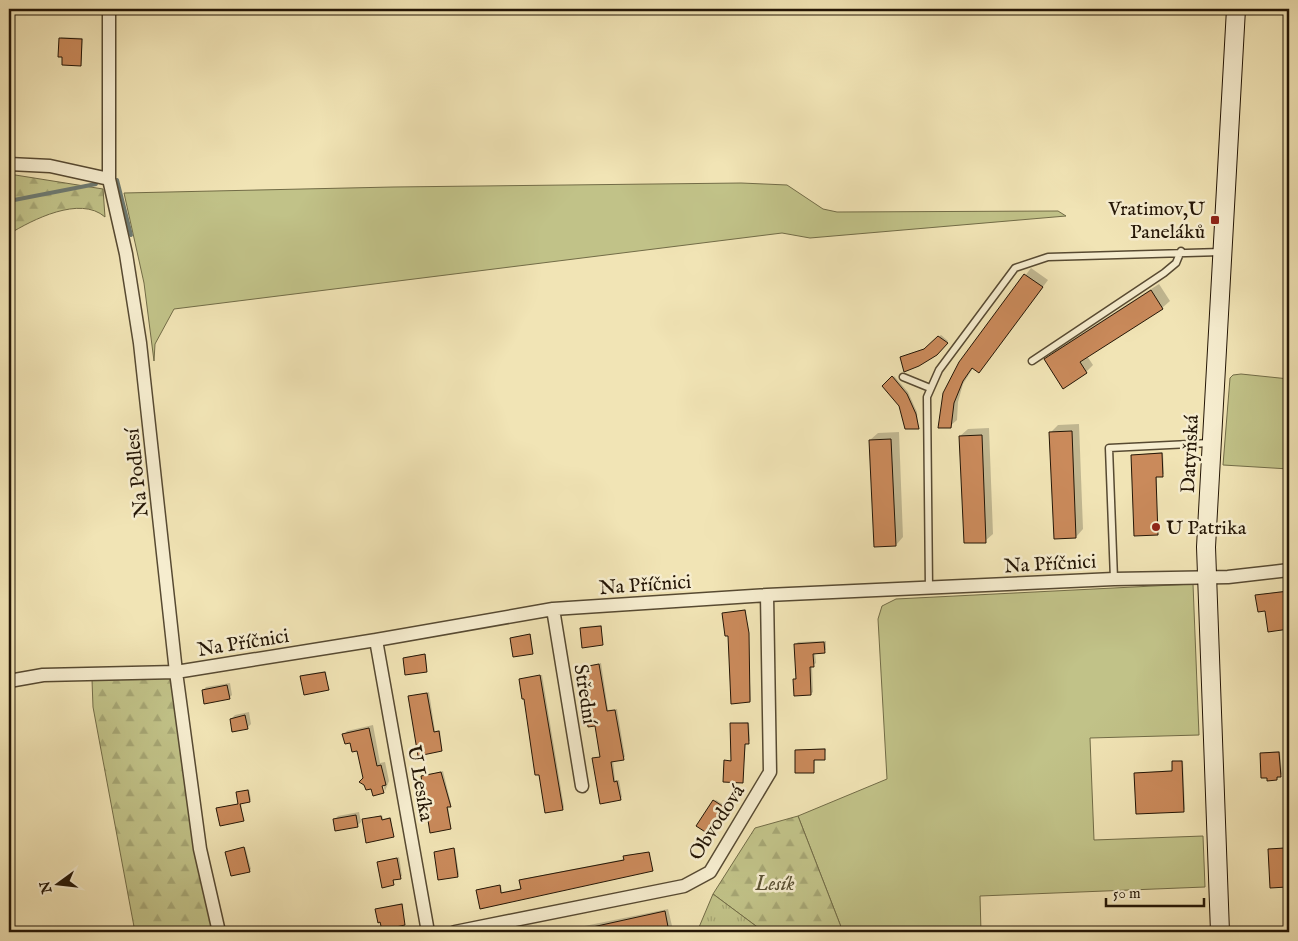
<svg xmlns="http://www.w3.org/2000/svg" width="1298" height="941" font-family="'IM FELL English',serif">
  <defs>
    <pattern id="forest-firs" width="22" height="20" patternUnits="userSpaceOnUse" patternTransform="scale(1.25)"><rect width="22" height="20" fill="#c1c288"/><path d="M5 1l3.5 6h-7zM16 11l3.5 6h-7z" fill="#a6a674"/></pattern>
    <pattern id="park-tufts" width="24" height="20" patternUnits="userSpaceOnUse" patternTransform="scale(1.25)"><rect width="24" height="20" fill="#c1c288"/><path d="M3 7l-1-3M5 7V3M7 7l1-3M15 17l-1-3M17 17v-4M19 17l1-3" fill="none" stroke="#a6a674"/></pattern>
  </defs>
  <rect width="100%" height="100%" fill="#f1e4b5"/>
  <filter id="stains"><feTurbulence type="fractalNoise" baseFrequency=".004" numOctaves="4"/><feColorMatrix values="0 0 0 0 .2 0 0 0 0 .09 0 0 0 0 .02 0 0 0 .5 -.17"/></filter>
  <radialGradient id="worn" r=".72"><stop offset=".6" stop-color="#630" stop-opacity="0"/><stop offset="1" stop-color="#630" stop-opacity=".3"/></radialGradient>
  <path fill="#c1c288" stroke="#726c47" d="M741,183L787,185L823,209L837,212L1058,211L1066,216L810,238L782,233L174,309L155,344L154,361L144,283L124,193L393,187Z
    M1241,374L1289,379V469L1223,465L1230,378L1233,375Z
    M1193,584L1199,735L1090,738L1094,840L1203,836L1205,887L980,896L981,932H843L798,816L887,779L878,619L882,606L896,599Z"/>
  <path fill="url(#forest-firs)" stroke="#726c47" d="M9,174L103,189L105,217C80,195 32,220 9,234Z
    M170,678L197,845L216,932H135L93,707L92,680Z
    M798,816L843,932H764L713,894L755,828Z"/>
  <path fill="url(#park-tufts)" stroke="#726c47" d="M713,894L764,932H697Z"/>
  <path fill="#0003" d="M53,9H67V12L53,13Z
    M61,37L83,38L81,65L60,39Z
    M1031,268L1048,280L984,366L978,372L973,368L963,384L958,402L957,420L950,426L939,427L960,362Z
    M1159,284L1170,301L1162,308L1087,356L1093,365L1086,372L1046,359L1053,352Z
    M941,335L948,341L937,354L903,356L926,348Z
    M894,376L908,392L917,412L918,428L884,386Z
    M1079,424L1083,529L1076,537L1051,432L1058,425Z
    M989,428L993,534L985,541L960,436L968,429Z
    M899,432L903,537L896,545L870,440L878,433Z
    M1163,452L1164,474L1157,476V533L1132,455Z
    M1289,590V638H1285L1284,629L1257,595Z
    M746,609L751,700L750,701L723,614Z
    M602,625V644L581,629L582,627Z
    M531,634L532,653L511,638L513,637Z
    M826,641V650L815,652L816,663L812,666L813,692L811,694L795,680L797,677L796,644L798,642Z
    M426,654L427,671L404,658L405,657Z
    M601,663L608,710L617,709L625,757L613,760L615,780H619L622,797L620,799L594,759L601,756L596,724L587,711L590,709L586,685L580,668Z
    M326,671L328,689L302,677L303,675Z
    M542,675L564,807L563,809L520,679Z
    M230,683L232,695L229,698L203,690L206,687Z
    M429,692L435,731L440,730L442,750L409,697Z
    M249,712L251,724L248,727L231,719L235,715Z
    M749,722L750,741L746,742L742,782L725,761L732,760L731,724Z
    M373,725L380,763L385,762L389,781L385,791L382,780H380L384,792L372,787L364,778L358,749L344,734L347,731Z
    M826,748L824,758L815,759L814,772L796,750Z
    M1280,751L1282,774L1277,779L1261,753Z
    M1183,760L1185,809L1184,810L1136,773L1174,770L1173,762Z
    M443,771L451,804L448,806L451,828L422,776Z
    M249,789L251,800L241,803L243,820L218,808L240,803L238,793Z
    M716,800L727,807L711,832L714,801Z
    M359,812L361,822L357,826L334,820L338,816Z
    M382,815L383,819L391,817L393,836L363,820Z
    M245,847L251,869L249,871L226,852Z
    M1286,847V861H1289V881L1286,886L1269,850Z
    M455,848L459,874L458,876L435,852Z
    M650,852L652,870L481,907L479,889L501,885L502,892L522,888V879L625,859L626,855Z
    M399,857L402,876L394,879V884L379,862Z
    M403,903L404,924L381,921L378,908Z
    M668,909L673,930L670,932H555Z
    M546,928V932H526Z"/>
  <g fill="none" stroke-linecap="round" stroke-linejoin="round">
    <path stroke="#6e7a71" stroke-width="4" d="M117,180L131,235
      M9,201L96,184"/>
  </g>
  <path fill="#ca8a5b" stroke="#241606" d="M59,38L82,39L81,66L62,65V57H58Z
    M1024,274L1043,287L979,373L972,368L963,381L954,403L951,428H938L943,393L959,362Z
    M1151,290L1163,309L1080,362L1087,373L1063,389L1044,359Z
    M938,336L948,343L937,355L919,366L904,372L900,357L924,349Z
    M892,376L907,394L916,414L919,429H905L899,406L882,386Z
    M1072,431L1076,538L1054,539L1049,432Z
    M982,435L986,543H964L959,436Z
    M891,439L896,546L874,547L869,440Z
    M1162,453L1163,477H1156L1158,535L1134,536L1131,455Z
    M1289,591V629L1268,632L1265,611L1258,612L1255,595Z
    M745,610L749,633L750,702L731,704L728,636H725L722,613Z
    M601,626L603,645L582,648L580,628Z
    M530,634L533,654L513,657L510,638Z
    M824,642L825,653L813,654L814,667H810L811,695L794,696L793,679H796L794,644Z
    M425,654L427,672L405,675L403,658Z
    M599,664L607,711L615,710L624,760L611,762L614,782L617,781L621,800L600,804L592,758L600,757L595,726L588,727L586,711H589L585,686L581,687L578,668Z
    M325,672L329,690L304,695L300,676Z
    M540,675L563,810L545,813L539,775H535L524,699H522L519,679Z
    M227,685L230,699L204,704L202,690Z
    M427,693L434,732L439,731L442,751L418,756L408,696Z
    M245,715L248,729L232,732L230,719Z
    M730,723H748L749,744H745L743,783L723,782L724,760L731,761Z
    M369,728L377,766L381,765L386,785L382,786L384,793L373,796L371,789L366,790L364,785L359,782L363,778L357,751L352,752L350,743L345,744L342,734Z
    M825,749V760H814V773H795V750Z
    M1279,752L1281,777H1277V780L1267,781V778H1261L1260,753Z
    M1172,761H1182L1184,812L1136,814L1134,773L1172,771Z
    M441,772L451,807H447L451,829L430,833L421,776Z
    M248,790L250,802L240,804L244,821L220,826L216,808L238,804L236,792Z
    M713,800L727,809L710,835L696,826Z
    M356,815L358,827L335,831L333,819Z
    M381,816L382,820L390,818L394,837L366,843L362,819Z
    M244,847L250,872L231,876L225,852Z
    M454,848L458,877L438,880L434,852Z
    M1285,848L1287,887L1270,888L1268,849Z
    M649,852L653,871L480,909L476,890L500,885L501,893L521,889L519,880L624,860L623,856Z
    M397,858L401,879L393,880L394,885L382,888L377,862Z
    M402,904L405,925L382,930L380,922L378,923L375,909Z
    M665,911L669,932H588V928Z"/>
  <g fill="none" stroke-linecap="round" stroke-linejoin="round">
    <g stroke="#574a32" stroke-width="9">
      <path id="service" d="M1032,361L1164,273L1176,263L1181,251
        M903,377L930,388
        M1114,579L1109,448L1210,443
        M929,588L927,397L939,370L1015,268L1048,257L1221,252"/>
    </g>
    <g stroke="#574a32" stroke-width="15">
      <path id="minor" d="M109,9V179L126,254L140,343L176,672L200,849L219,932
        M9,164L50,166L109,179
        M553,609L582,786
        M376,640L428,932
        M9,681L43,675L176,672L376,640L553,609L767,595L1114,579L1228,577L1289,570
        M455,932L684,886L710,872L770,772L767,595"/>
    </g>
    <g stroke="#241606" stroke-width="20">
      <path id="secondary" d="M1220,932L1206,547L1236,9"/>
    </g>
    <use href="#service" stroke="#f6edcf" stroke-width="6"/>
    <use href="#minor" stroke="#f6edcf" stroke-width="12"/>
    <use href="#secondary" stroke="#f6edcf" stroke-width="18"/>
  </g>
  <g fill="#8f2418" stroke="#f6edcf" stroke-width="2">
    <rect x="1210" y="215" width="10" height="10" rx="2.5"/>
    <circle cx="1156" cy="527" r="5"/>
  </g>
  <g text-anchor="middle" stroke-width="5" stroke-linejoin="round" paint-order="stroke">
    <g font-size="20" fill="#241606" stroke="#f6edcf" text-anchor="end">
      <text x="1205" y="215">Vratimov,U<tspan x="1205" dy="23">Paneláků</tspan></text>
      <text x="1166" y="534" text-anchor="start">U Patrika</text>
    </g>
    <g font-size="20" fill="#241606" stroke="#f6edcf">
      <text transform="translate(1189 454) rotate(-87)" y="7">Datyňská</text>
      <text transform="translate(136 473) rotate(-96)" y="7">Na Podlesí</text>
      <text transform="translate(1050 563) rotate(-3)" y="7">Na Příčnici</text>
      <text transform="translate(645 584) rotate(-4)" y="7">Na Příčnici</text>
      <text transform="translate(243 642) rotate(-9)" y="7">Na Příčnici</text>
      <text transform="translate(586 694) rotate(81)" y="7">Střední</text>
      <text transform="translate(421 783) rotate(80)" y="7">U Lesíka</text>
      <text transform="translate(716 822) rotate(-57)" y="7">Obvodová</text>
    </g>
    <g font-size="20" font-style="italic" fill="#5b5234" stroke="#f6edcf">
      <text x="775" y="890">Lesík</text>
    </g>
  </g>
  <rect width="1298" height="941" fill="none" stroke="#f1e4b5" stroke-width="30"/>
  <rect x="10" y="10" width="1278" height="921" fill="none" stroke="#241606" stroke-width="2.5"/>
  <rect x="15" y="15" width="1268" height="911" fill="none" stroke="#241606"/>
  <g transform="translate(58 884) rotate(255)" stroke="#f6edcf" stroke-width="4" paint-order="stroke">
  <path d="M0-4L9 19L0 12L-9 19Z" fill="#241606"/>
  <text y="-8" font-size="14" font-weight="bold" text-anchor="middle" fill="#241606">N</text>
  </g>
  <path d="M1106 898v8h98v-8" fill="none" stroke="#241606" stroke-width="2.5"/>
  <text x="1113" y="898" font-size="15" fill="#241606" stroke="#f6edcf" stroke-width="4" paint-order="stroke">50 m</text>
  <rect width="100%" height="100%" filter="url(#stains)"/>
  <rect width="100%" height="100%" fill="url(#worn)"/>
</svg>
